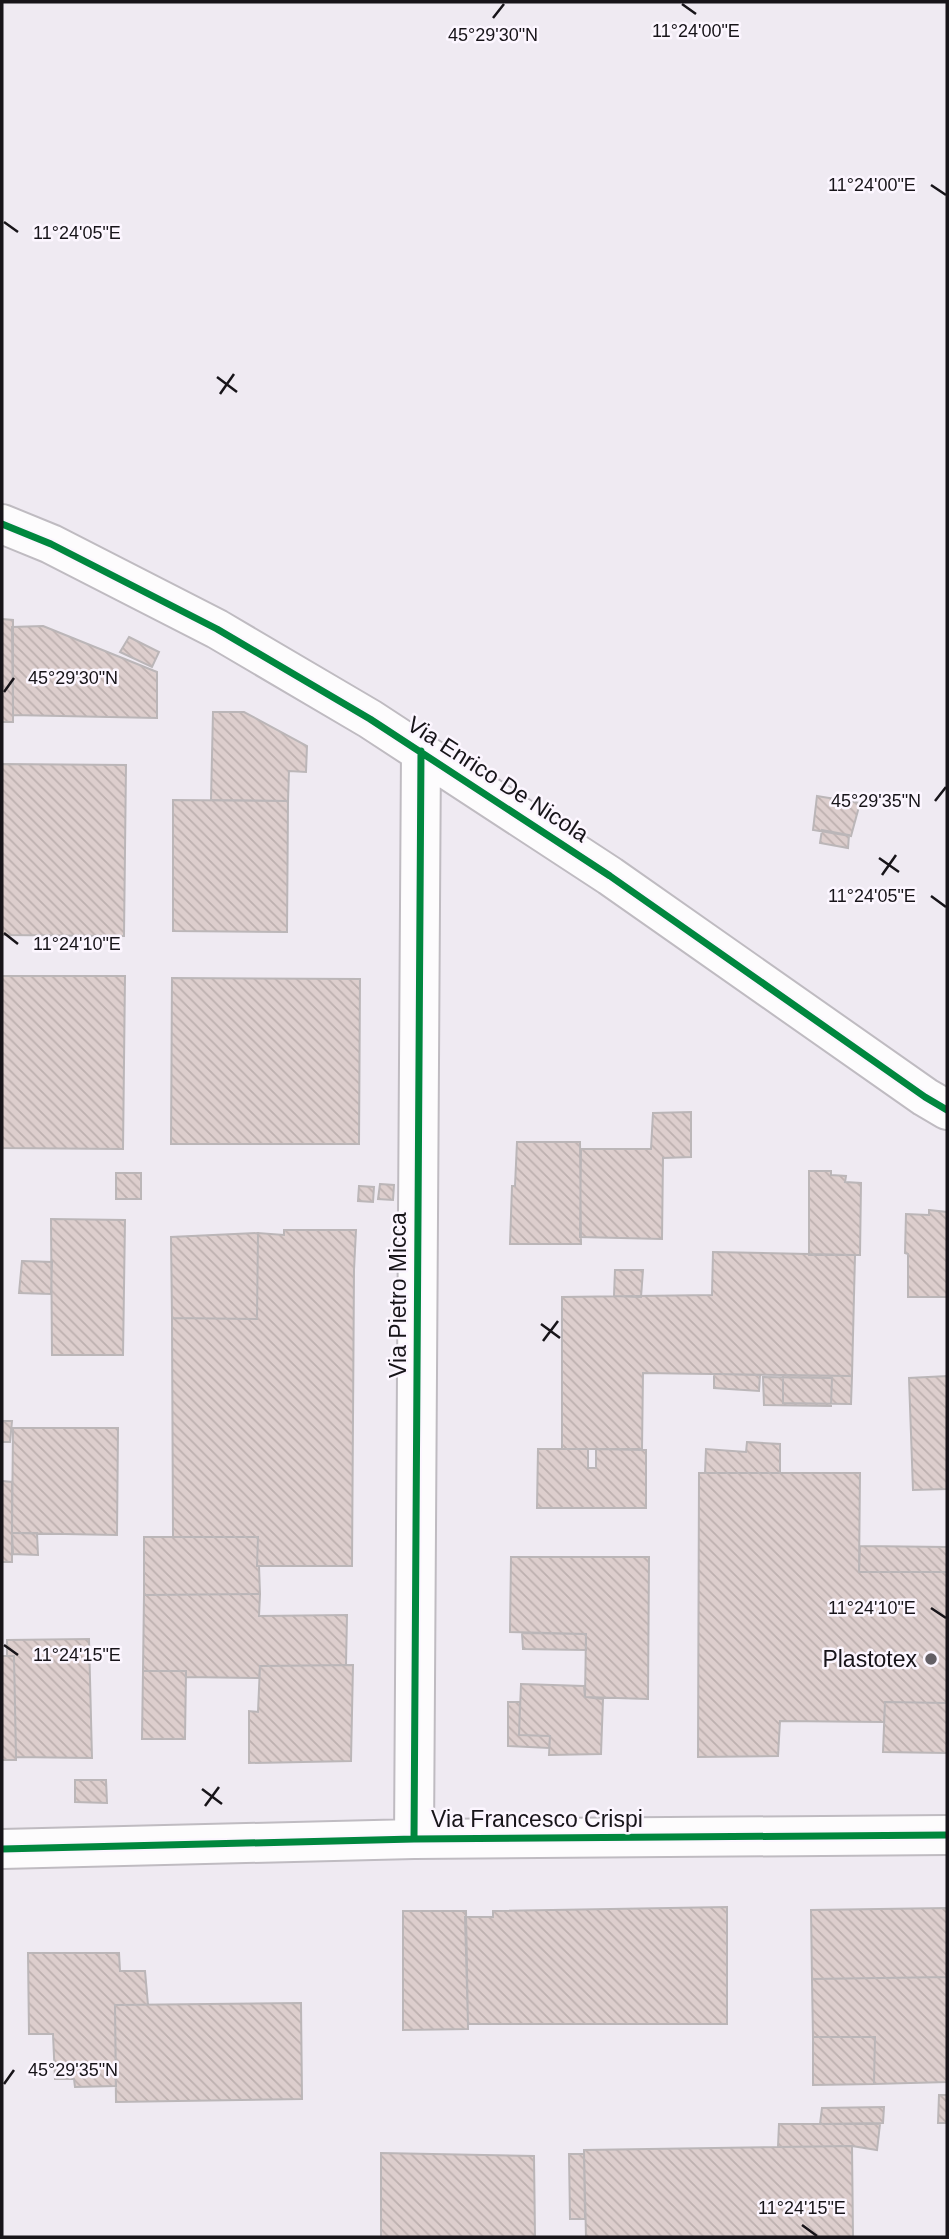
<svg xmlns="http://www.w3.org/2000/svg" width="949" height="2239" font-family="Helvetica,sans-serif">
  <defs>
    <pattern id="building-back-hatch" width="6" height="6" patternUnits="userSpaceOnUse" patternTransform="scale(1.75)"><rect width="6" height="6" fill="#ddcecd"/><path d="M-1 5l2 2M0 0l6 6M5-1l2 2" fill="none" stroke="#bdb0af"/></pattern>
  </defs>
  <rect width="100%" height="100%" fill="#efeaf2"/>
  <path fill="url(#building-back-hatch)" stroke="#bbb6b8" stroke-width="2" d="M2,619L13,620V722H2Z
    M43,626L157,672V718L13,715L12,627Z
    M129,637L159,652L152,667L120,652Z
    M213,712H244L307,746L306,772L289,771L288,801L211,800Z
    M2,764L126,765L124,936L2,935Z
    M817,796L860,803L851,836L813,830Z
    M173,800L288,801L287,932L173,931Z
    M822,830L849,835L848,848L820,843Z
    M2,976H125L123,1149L2,1148Z
    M172,978L360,979L359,1144H171Z
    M691,1112V1157L663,1158L662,1239L580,1237L581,1149H651L653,1113Z
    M517,1142H580L581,1244H510L512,1186H515Z
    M809,1171H831V1175L846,1176L845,1182L861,1183L860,1255H809Z
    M116,1173H141V1199H116Z
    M380,1184L394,1185L393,1200L378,1199Z
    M359,1186L374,1187L373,1202L358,1201Z
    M929,1210L947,1212V1297H908V1254L905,1253L906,1214L929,1215Z
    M51,1219L125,1220L123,1355H52Z
    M284,1230H356L354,1270L352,1566H257L258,1537H173L172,1318L257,1319L258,1233L284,1235Z
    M258,1233L257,1319L172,1318L171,1237Z
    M713,1252L855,1255L852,1376L643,1373L642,1449H562V1297L712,1295Z
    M22,1261L52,1262L51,1294L19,1293Z
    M615,1270H643L641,1297L614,1296Z
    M714,1374L760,1375L759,1391L714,1388Z
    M783,1375L852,1376L851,1404L783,1403Z
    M947,1376V1489L913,1490L909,1378Z
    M763,1377L832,1378L831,1406L764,1405Z
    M2,1421H12L10,1442H2Z
    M13,1428H118L117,1535L12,1533Z
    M747,1442L780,1444V1473H705L706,1449L746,1452Z
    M538,1449H588V1468H596V1449L646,1450V1508H537Z
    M699,1473H860L859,1572H947V1703L885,1702L884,1722L780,1721L778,1756L698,1757Z
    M2,1481L12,1482V1562H2Z
    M12,1533H37L38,1555L13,1554Z
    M144,1537H258L257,1566H259L260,1594L144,1595Z
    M860,1546L947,1547V1572H859Z
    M511,1557H649L648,1699L585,1697L586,1634L510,1632Z
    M260,1594L259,1616L347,1615L346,1665L260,1666L259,1678L186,1677V1671H143L144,1595Z
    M522,1633L586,1634V1650L523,1649Z
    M89,1639L92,1758L16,1757L14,1656H7V1640Z
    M2,1656H14L16,1760H2Z
    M353,1665L351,1761L249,1763V1711L258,1712L260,1666Z
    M143,1671H186L185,1739H142Z
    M521,1684L584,1686L585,1697L603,1699L601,1754L549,1755L550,1736L519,1735Z
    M508,1702H520L519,1735L550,1736L549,1748L508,1746Z
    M885,1702L947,1703V1753L883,1752Z
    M75,1780H106L107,1803L75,1802Z
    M727,1907V2024H468L465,1917H493V1911Z
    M947,1908V1977L812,1979L811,1910Z
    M403,1911H466L468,2029L403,2030Z
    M28,1953H119L120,1971H145L148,2005H115L116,2086L75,2087L74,2079H55L53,2034H29Z
    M947,1977V2082L874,2084L875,2037H813L812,1979Z
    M301,2003L302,2099L116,2102L115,2005Z
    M813,2037H875L874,2084L813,2085Z
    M939,2095H947V2123H938Z
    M884,2107L883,2123L820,2124L822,2108Z
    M779,2124H880L877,2150L852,2146L778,2147Z
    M852,2146L853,2237H586L584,2150Z
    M381,2153L534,2156L535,2237H381Z
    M569,2154H584L585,2219H570Z"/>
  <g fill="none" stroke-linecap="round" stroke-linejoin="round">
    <g stroke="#bfbbc1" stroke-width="42">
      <path id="minor" d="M2,524L51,544L217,629L370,719L610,876L925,1097L947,1110
        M414,1839L421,751
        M2,1849L414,1839L947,1835"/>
    </g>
    <use href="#minor" stroke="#fdfcfd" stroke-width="38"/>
    <g stroke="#fcf6ff" stroke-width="11">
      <path id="cycleway" d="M2,524L51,544L217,629L370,719L610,876L925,1097L947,1110
        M414,1839L421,751
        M2,1849L414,1839L947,1835"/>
    </g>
    <use href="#cycleway" stroke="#00873e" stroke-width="7"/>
  </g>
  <path fill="none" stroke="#171419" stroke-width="2.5" d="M682,4L696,14M493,18L504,4M931,185L946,195M4,222L18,232M217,377L237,392M220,394L234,374M4,692L14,678M935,801L946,787M879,858L899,872M882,875L896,855M931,896L946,907M4,933L18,944M541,1324L560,1338M543,1341L558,1321M931,1608L946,1618M4,1645L18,1655M202,1789L222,1804M205,1806L219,1787M4,2084L14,2070M802,2225L817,2236"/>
  <circle fill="#635f65" stroke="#fcf6ff" stroke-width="2.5" cx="931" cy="1659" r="7"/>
  <g text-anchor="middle" stroke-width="5" stroke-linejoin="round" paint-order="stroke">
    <g font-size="23" fill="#171419" stroke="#fcf6ff">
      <text transform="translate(498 779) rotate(33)" y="8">Via Enrico De Nicola</text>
      <text transform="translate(398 1295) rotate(-90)" y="8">Via Pietro Micca</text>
      <text x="537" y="1827">Via Francesco Crispi</text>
    </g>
    <g font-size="23" fill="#171419" stroke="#fcf6ff" text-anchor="end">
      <text x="917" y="1667">Plastotex</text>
    </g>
  </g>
  <g font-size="18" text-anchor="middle" fill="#171419" stroke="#fcf6ff" stroke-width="5" stroke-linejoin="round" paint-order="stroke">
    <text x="696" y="37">11°24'00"E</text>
    <text x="493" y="41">45°29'30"N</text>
    <text x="872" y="191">11°24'00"E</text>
    <text x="77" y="239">11°24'05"E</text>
    <text x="73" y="684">45°29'30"N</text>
    <text x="876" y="807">45°29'35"N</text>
    <text x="872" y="902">11°24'05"E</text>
    <text x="77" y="950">11°24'10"E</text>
    <text x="872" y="1614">11°24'10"E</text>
    <text x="77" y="1661">11°24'15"E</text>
    <text x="73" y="2076">45°29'35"N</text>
    <text x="802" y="2214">11°24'15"E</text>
  </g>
  <rect width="949" height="2239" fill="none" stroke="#171419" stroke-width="7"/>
</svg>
